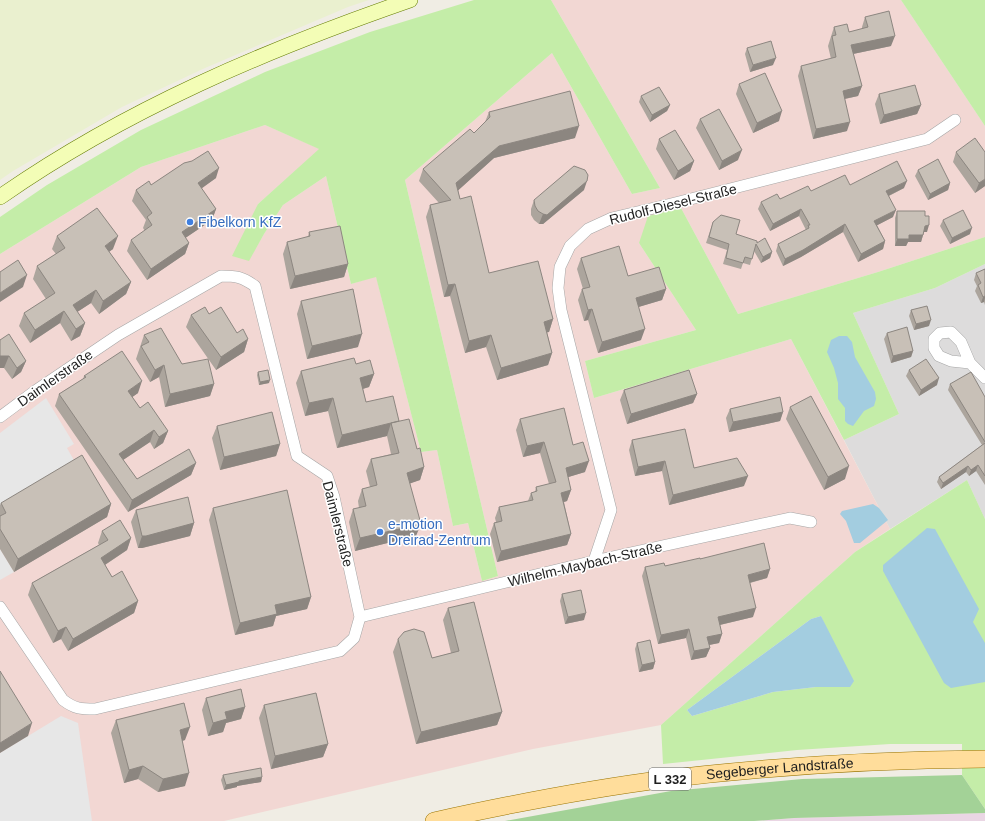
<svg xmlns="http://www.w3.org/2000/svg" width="985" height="821" font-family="Arial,sans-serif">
  <rect width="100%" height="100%" fill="#f0ede4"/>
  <path fill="#dddcdc" d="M985,264V519L967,480L890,529L844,440L899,414L853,313L935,288Z"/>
  <path fill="#f2d7d3" d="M551,0H901L985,126V237L878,272L738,314L681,208L639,243L696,330L585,361L594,398L791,339L890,529L855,552L661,725L533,749L224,821H0V254L141,167L265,125L320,149L258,204L249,260L264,234L283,205L326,176L351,284L376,276L421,452L437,450L453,526L468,523L482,581L498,576L405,180L552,53L632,194L660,188Z"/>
  <path fill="#ead6e4" d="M985,813V821H754L794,818Z"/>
  <path fill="#eaf0cf" d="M0,0H369L348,7L205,68L122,107L13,171L0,180Z"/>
  <path fill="#c4eda8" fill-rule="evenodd" d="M474,0H551L660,188L632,194L552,53L405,180L498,576L482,581L468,523L453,526L437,450L421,452L376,277L351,284L326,176L283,205L264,234L249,261L232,256L258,204L319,149L265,125L141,167L0,254V217L47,185L141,130L265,72L370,32Z
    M901,0H985V126Z
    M681,208L738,314L878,272L985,237V264L935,288L853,313L899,414L844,440L791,339L594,398L585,361L696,330L639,243L648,216Z
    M967,480L985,519V809L962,775V744H890L797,750L663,764L661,725L855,552ZM821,616L850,687H816L773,692L692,716L687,710L811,619Z"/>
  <path fill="#a3d297" d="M962,775L985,809V813L794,818L754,821H505L671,791L802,779Z"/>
  <path fill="#e7e7e7" d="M46,398L74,444L67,448L75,462L0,513V433Z
    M0,549L14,572L0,580Z
    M61,716L78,723L92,821H0V753Z"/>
  <path fill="#a3cde0" d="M839,336H847L852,342L855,357L875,392L876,399L874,406L864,411L853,426L848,424L845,421V408L838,399V383L834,368L827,352L831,340Z
    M873,504L879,508L888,520L860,543H854L846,521L840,514L842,511Z
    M927,528L935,529L979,609L973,622L985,643V682L951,688L944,683L883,571V565Z
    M821,616L854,681L850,687H816L773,692L692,716L687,710L811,619Z"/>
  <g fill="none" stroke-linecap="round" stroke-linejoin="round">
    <g stroke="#a6a6a6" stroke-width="12">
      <path id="minor" d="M970,363L951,361L939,356L934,348V339L940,333L951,332L961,342L970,363L985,378
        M0,417L35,391L118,335L221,276C237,276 242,277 255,286L297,456L327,476L334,497L360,617L354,638L340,651L95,709C81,709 75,709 63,700L0,607
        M594,561L611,510L561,310L558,288L560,267L570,246L588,229L612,218L671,204L927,139L955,120
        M360,617L594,561L790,518L811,522"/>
    </g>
    <g stroke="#637c00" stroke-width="16">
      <path id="secondary" d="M0,197C126,109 266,50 410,0"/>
    </g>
    <g stroke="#9a7400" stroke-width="18">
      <g id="primary">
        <path id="s1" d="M434,821C511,804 588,789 666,779C772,766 878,760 985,759"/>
      </g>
    </g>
    <use href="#minor" stroke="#fff" stroke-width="11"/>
    <use href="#secondary" stroke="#f3fdb6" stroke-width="15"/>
    <use href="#primary" stroke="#ffdd9b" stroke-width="17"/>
  </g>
  <path fill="#aca59d" d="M865,17L891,46L853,54L862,86L858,96L845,99L847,131L813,139L798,76L801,66L831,59L828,46L834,27L849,32L862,29V27Z
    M747,48L773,65L750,72L745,54Z
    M739,84L779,121L753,133L736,94Z
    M879,94L921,105L917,114L880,124L875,104Z
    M641,96L670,105L667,111L650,122L639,102Z
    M489,112L575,138L494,158L458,190L460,199L489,273L553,319L549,332H547L552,353L548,365L497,380L486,347L465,353L450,296L444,297L426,217L430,205L439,203L419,181L423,169L474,133L485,122Z
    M700,119L738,160L719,170L696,128Z
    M659,139L694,161L690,171L674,180L656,149Z
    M956,152L985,186L975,193L953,162Z
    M918,170L950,183L948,190L928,200L915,176Z
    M216,178L201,188L216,209L212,220L185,238L189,243L185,254L147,280L127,251L131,240L145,231L143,228L146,220L132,201L136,190L151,185Z
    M850,185L904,188L889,196L893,217L877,225L885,241L883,249L858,262L843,232L801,257L783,266L776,251L778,244L806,230L799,216L770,231L758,209L761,202L780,199L811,191Z
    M584,190L543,224H539L534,220L531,215V209L534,200Z
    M897,211L925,216L927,232H924L921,242H908L906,246H895V218Z
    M943,220L970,234L950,244L940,226Z
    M713,222L736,234L757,243L772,252L770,258L761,263L754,251L750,265L743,263L741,269L723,264L727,250L706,243Z
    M309,232L348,264L344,277L290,289L283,254L287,242L308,237Z
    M57,236L113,249L109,252L131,282L126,294L99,314L91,303L77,312L85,323L80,336L71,341L60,323L30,343L19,326L24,313L46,299L33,279L37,266L56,254L52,249Z
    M581,258L628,276L666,289L662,300L638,307L641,340L598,353L588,320L584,321L578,300L582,289H583L577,269Z
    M985,269V305L984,302L981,303L975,291L977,286L974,280L976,273Z
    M301,301L358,347L307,359L297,314Z
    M911,310L929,326L914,330L909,316Z
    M209,314L237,333L248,339L244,352L216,370L186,327L191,315Z
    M887,333L913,351L911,357L891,363L884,339Z
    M144,335L182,364L214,384L210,396L165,407L159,377L150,382L136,359Z
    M0,340L26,361L21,372L12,379L4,368H0Z
    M356,364L374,374L369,387L363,389L366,402L399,421L417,449L424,467L420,480L410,483L416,536L355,551L349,522L353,509L359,508L358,501L362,489L370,487L366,471L371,459L391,454L387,436L337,448L328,411L305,416L296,383L301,371Z
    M909,370L937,385L919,396L906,376Z
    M258,372L269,383L259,385L257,375Z
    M84,376L138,393L132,397L140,408L168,431L163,443L154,449L150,442L123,460L137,479L196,463L191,475L128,512L55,406L59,394L83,379Z
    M950,384L985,397V485L976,471L969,476L966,472L941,489L937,482L939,477L982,445L948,390Z
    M624,390L697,394L693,403L627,424L620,400Z
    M790,407L845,479L824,490L786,419Z
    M730,409L783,412L780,421L729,432L726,418Z
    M520,419L573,445L585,472L568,477L571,490L567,501L564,502L571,534L567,545L497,562L490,534L494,523L496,522L495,518L499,507L528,501L531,493L535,492L536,487L549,484L540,453L523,457L516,430Z
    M217,426L280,444L276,456L220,470L212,438Z
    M632,440L694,468L744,486L669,505L662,471L635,476L629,450Z
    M1,503L111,504L107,517L14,572L0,549V505Z
    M213,508L311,597L307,609L276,616L273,626L235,635L209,520Z
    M136,510L194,523L190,536L142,548H138L131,522Z
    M102,531L131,538L127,550L105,565L112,577L138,601L134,613L68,651L61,639L53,643L28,595L32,583L99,545L98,543Z
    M700,559L770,569L767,578L750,583L753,617L720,625L722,634L719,643L709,645L710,648L706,657L691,660L686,638L658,644L642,576L645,567L665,566Z
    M562,594L584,620L565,624L560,601Z
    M448,608L502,712L497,725L416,744L393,652L398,639L432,658L451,653L443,620Z
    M637,643L655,662L653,669L639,672L635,649Z
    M206,698L245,707L241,719L226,723L223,732L208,736L202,710Z
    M264,705L328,744L323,757L271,769L259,718Z
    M116,720L185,740L182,741L185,786L158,792L138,779L124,783L111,733Z
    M223,775L262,777L261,782L237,786V787L224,790L221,780Z"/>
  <path fill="#8c8680" d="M895,36L891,46L848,55L851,45Z
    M776,58L773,65L750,72L753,65Z
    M862,86L858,96L839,100L843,91Z
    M670,105L667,111L650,122L652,115Z
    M921,105L917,114L880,124L884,115Z
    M782,111L779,121L753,133L757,123Z
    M850,122L847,131L813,139L816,129Z
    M579,126L575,138L494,158L452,196L456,183L499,146Z
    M742,150L738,160L719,170L722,161Z
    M694,161L690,171L674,180L678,171Z
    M219,168L216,178L194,194L198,183Z
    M985,179V186L975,193L979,183Z
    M587,181L584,190L543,224H539L543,214Z
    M907,181L904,188L884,198L886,191Z
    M950,183L948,190L928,200L930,194Z
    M216,209L212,220L178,243L182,232Z
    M801,209L799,216L770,231L773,224Z
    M896,210L893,217L872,228L874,221Z
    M845,224L843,232L801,257L783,266L785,259Z
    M929,225L927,232H923L925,226Z
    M972,228L970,234L950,244L952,238Z
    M909,235H923L921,242H908L906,246H895L897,239Z
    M118,236L113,249L100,258L105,246Z
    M885,241L883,249L858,262L861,254Z
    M189,243L185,254L147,280L151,269Z
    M772,252L770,258L761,263L763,257Z
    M348,264L344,277L290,289L295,276Z
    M27,275L23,287L0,302V293Z
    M131,282L126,294L99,314L103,301Z
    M455,284L450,296L444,297L448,285Z
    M666,289L662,300L632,309L636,298Z
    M96,290L91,303L68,318L73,305Z
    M985,296V298L984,302L981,303L983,297Z
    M592,309L588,320L584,321L588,310Z
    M64,311L60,323L30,343L35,330Z
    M553,319L549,332L540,334L544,322Z
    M931,320L929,326L914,330L916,324Z
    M85,323L80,336L71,341L76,329Z
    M645,329L641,340L598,353L602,342Z
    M362,334L358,347L307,359L312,346Z
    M491,335L486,347L465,353L469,341Z
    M248,339L244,352L216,370L221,357Z
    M913,351L911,357L891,363L893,356Z
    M552,353L548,365L497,380L501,368Z
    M0,356H9L4,368H0Z
    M26,361L21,372L12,379L17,368Z
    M164,365L159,377L150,382L155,370Z
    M374,374L369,387L355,391L360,378Z
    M939,378L937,385L919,396L921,390Z
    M270,380L269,383L259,385L260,382Z
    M142,381L138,393L124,403L128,391Z
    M214,384L210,396L165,407L170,394Z
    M697,394L693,403L627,424L631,414Z
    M333,398L328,411L305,416L309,403Z
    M783,412L780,421L729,432L733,422Z
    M399,421L391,423L387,436L337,448L342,435Z
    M154,430L150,442L114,466L119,454Z
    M168,431L163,443L154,449L159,437Z
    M544,442L540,453L523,457L527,446Z
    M280,444L276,456L220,470L224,457Z
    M589,461L585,472L562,479L566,468Z
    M665,461L662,471L635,476L638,467Z
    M196,463L191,475L128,512L132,500Z
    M978,465L976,471L969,476L971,470Z
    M849,466L845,479L824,490L828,477Z
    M968,466L966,472L941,489L943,483Z
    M424,467L420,480L403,486L407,473Z
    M748,476L744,486L669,505L673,495Z
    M571,490L567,501L557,504L561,493Z
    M111,504L107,517L14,572L18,559Z
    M194,523L190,536L142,548H138L142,536Z
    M421,524L416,536L355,551L360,538Z
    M571,534L567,545L497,562L501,551Z
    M131,538L127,550L97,570L101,558Z
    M770,569L767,578L745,584L748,575Z
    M311,597L307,609L276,616L273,626L235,635L240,623L275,605Z
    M138,601L134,613L68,651L73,639Z
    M756,608L753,617L715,626L718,617Z
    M586,613L584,620L565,624L568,617Z
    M66,627L61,639L53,643L58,631Z
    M689,629L686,638L658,644L661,635Z
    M722,634L719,643L704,646L707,637Z
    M710,648L706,657L691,660L694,651Z
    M655,662L653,669L639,672L642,665Z
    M245,707L241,719L226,723L223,732L208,736L213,723L225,712Z
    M502,712L497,725L416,744L421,732Z
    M32,723L28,736L0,753V743Z
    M190,727L185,740L175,743L180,730Z
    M328,744L323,757L271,769L275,756Z
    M143,766L138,779L124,783L129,770Z
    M189,773L185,786L158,792L163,779Z
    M262,777L261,782L237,786V787L224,790L226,785L239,781Z"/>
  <path fill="#c8c0b7" stroke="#8c8680" d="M889,11L895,36L851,45L862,86L843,91L850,122L816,129L801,66L836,57L832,36L836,35L834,27L847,24L849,32L868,27L865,17Z
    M771,41L776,58L753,65L747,48Z
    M765,73L782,111L757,123L739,84Z
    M915,85L921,105L884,115L879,94Z
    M659,87L670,105L652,115L641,96Z
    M570,91L579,126L499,146L456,183L460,199L471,196L489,273L538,261L553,319L544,322L552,353L501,368L491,335L469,341L455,284L448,285L430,205L451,200L423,169L470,129L474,133L490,117L489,112Z
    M719,109L742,150L722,161L700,119Z
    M675,130L694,161L678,171L659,139Z
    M975,138L985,152V179L979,183L956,152Z
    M208,151L219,168L198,183L216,209L182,232L189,243L151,269L131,240L152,225L147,217L152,213L136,190L149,181L151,185L184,163L192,161Z
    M938,159L950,183L930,194L918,170Z
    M897,161L907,181L886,191L896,210L874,221L885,241L861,254L845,224L803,250L785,259L778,244L809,228L808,225H810L801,209L773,224L761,202L777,194L780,199L808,186L811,191L845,175L850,185Z
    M574,166L585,170L588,175L587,181L547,215L543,214L538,211L535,206L534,200Z
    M97,208L118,236L105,246L131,282L103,301L96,290L73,305L85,323L76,329L64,311L35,330L24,313L55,293L37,266L65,248L57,236Z
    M963,210L972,228L952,238L943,220Z
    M897,211H925V216H929V225L925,226L923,235H909V239H897Z
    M721,215L740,220L736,234L757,241V243L765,238L772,252L763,257L756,244L752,259L745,257L743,263L726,258L729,244L709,237L713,222Z
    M340,226L348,264L295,276L287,242L310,236L309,232Z
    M619,246L628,276L659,267L666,289L636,298L645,329L602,342L592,309L588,310L582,289L590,287L581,258Z
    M18,260L27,275L0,293V272Z
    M985,269V296L983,297L978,285L981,283L976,273Z
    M353,289L362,334L312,346L301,301Z
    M927,306L931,320L916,324L911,310Z
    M205,307L209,314L221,307L237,333L243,329L248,339L221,357L191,315Z
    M907,327L913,351L893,356L887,333Z
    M161,328L182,364L208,359L214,384L170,394L164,365L155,370L141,346L149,342L144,335Z
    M9,334L26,361L17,368L9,356H0V340Z
    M122,351L142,381L128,391L140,408L148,402L168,431L159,437L154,430L119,454L137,479L189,449L196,463L132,500L59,394L86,377L84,376Z
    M354,358L356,364L370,360L374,374L360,378L366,402L393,396L399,421L342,435L333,398L309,403L301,371Z
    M926,359L939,378L921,390L909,370Z
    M268,370L270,380L260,382L258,372Z
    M689,370L697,394L631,414L624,390Z
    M971,372L985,397V442L950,384Z
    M811,396L849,466L828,477L790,407Z
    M780,397L783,412L733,422L730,409Z
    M564,408L573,445L583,442L589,461L566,468L571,490L561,493L571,534L501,551L494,523L502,521L499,507L533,500L531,493L537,491L536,487L556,482L544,442L527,446L520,419Z
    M272,412L280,444L224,457L217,426Z
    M409,419L417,449L420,448L424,467L407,473L421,524L360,538L353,509L366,506L362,489L377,485L371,459L399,453L391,423Z
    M685,429L694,468L737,458L748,476L673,495L665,461L638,467L632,440Z
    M985,443V476L978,465L971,470L968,466L943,483L939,477Z
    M82,455L111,504L18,559L0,529V516L6,513L1,503Z
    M287,490L311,597L275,605L277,614L240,623L213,508Z
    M188,497L194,523L146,536H142L136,510Z
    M120,520L131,538L101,558L112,577L122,571L138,601L73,639L66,627L58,631L32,583L108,540L102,531Z
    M764,543L770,569L748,575L756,608L718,617L722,634L707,637L710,648L694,651L689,629L661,635L645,567L664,563L665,566L700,558V559Z
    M581,590L586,613L568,617L562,594Z
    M474,602L502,712L421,732L398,639L404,632L414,629L424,632L432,658L459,651L448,608Z
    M650,640L655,662L642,665L637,643Z
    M0,671L32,723L0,743Z
    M241,689L245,707L225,712L227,719L213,723L206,698Z
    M316,693L328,744L275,756L264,705Z
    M184,703L190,727L180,730L189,773L163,779L143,766L129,770L116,720Z
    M261,768L262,777L239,781V782L226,785L223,775Z"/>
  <g fill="#3f7fe0" stroke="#fff" stroke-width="1.5">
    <circle cx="190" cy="222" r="4"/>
    <circle cx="380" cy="532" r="4"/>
  </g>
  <g text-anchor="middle" stroke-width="3" stroke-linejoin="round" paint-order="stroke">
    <rect fill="#fff" stroke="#626262" stroke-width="1" x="649" y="768" width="42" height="22" rx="3"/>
    <g font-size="13" font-weight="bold" fill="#1f1f1f">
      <text x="670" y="784">L 332</text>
    </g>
    <g font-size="14" fill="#1f1f1f" stroke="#fff">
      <text transform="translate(673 204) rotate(-14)" y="5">Rudolf-Diesel-Straße</text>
      <text transform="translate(55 378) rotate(-35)" y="5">Daimlerstraße</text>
      <text transform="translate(338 524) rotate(76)" y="5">Daimlerstraße</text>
      <text transform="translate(585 564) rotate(-13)" y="5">Wilhelm-Maybach-Straße</text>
      <text dy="5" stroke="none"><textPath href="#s1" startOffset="350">Segeberger Landstraße</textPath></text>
    </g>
    <g font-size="14" fill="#366cbe" stroke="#fff" text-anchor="start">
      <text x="198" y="227">Fibelkorn KfZ</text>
      <text x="388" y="529">e-motion<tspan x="388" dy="16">Dreirad-Zentrum</tspan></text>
    </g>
  </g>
</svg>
